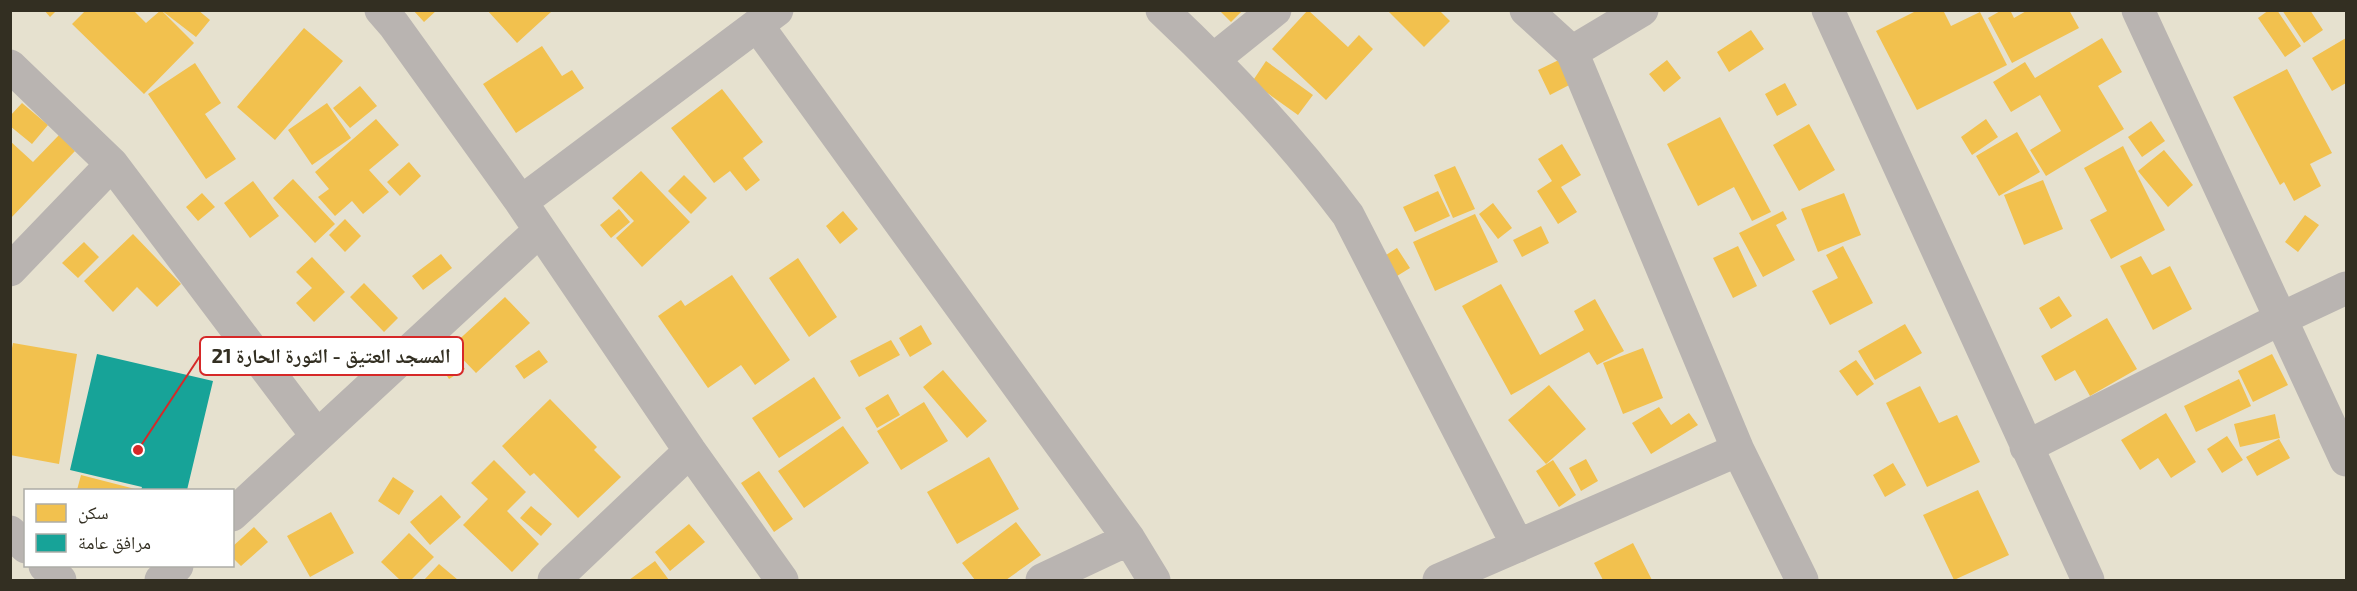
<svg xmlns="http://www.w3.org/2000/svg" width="2357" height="591" font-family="'Exo 2','Noto Naskh Arabic',sans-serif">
  <rect width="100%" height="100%" fill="#e6e1cf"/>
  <path fill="#f2c14e" d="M44,10H57L50,17Z
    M86,10H133L146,23L161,10L194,43L144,94L72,24Z
    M161,10H198L210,20L196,37Z
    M413,10H437L424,22Z
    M487,10H549L551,12L517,43Z
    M1219,10H1243L1231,22Z
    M1308,10L1348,47L1359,35L1373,49L1326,100L1272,49Z
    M1387,10H1439L1450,21L1424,47Z
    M1918,10H1943L1951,26L1980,12L2007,65L1917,110L1876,31Z
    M2002,10H2010L2014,18L2028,10H2069L2079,28L2012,63L1988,18Z
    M2269,10H2277L2301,46L2285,57L2258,18Z
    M2282,10H2310L2323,30L2304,43Z
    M304,28L343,61L275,140L237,107Z
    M1751,30L1764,49L1729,72L1717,52Z
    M2102,38L2122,72L2098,86L2124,129L2046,176L2030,150L2061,131L2040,95L2011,112L1993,82L2025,62L2035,78Z
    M2346,38V83L2332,91L2312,58Z
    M542,46L562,76L572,70L584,88L516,133L483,84Z
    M1563,58L1575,82L1550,95L1538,70Z
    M1667,60L1681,78L1664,92L1649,74Z
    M1266,61L1313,95L1298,115L1252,82Z
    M195,63L221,103L205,114L236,159L206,179L148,94Z
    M2287,69L2332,153L2310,164L2321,186L2294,201L2284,182L2280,185L2233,97Z
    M1785,83L1797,105L1777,116L1765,94Z
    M360,86L377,106L350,128L333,108Z
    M722,89L763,142L743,158L760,180L746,191L730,171L714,183L671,128Z
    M22,103L48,125L32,144L10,126V116Z
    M327,103L351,138L312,165L288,130Z
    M1720,117L1771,212L1752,221L1734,187L1698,206L1667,144Z
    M376,119L399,145L369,170L389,192L363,214L352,201L335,216L318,197L329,189L315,172Z
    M1986,119L1998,137L1972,155L1961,137Z
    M2151,121L2165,141L2142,157L2128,137Z
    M1809,124L1835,170L1799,191L1773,145Z
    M2017,132L2040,172L1999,196L1976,156Z
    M59,135L75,151L10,219V141L33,162Z
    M1562,144L1581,175L1561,187L1577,212L1558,224L1537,191L1552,181L1538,159Z
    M2123,146L2165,230L2111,259L2090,220L2107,211L2084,168Z
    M2164,150L2193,185L2168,207L2138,171Z
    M409,162L421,176L400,196L387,182Z
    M1455,166L1475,209L1453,218L1434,175Z
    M641,171L690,222L642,267L616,238L634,221L612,198Z
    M684,175L707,198L691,214L668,191Z
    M293,179L335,224L315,243L273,198Z
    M2043,180L2063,229L2024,245L2004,195Z
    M253,181L279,216L250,238L224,203Z
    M1438,191L1450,216L1415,232L1403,207Z
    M202,193L215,207L198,221L186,207Z
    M1844,193L1861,235L1818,252L1801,209Z
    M1493,203L1512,228L1498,239L1479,214Z
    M619,209L630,222L611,238L600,225Z
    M843,211L858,229L840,244L826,226Z
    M1783,211L1787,219L1776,225L1795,260L1763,277L1739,233Z
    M1475,214L1498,262L1435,291L1413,242Z
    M2305,215L2319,225L2298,252L2285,242Z
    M345,219L361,236L345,252L329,235Z
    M1541,226L1549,243L1522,257L1513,240Z
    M133,234L181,284L157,307L137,287L113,312L84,281Z
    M84,242L99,257L78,278L62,263Z
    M1738,246L1757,286L1733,298L1713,258Z
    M1843,246L1873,303L1830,325L1812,291L1838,278L1826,255Z
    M1397,248L1410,268L1389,281L1375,262Z
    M441,254L452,268L423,290L412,276Z
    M2141,256L2152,275L2170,266L2192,309L2153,330L2120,266Z
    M312,257L345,292L314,322L296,303L312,288L296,272Z
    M798,258L837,317L809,337L769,278Z
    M732,275L790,360L755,385L741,365L708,388L658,316L681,300L685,306Z
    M364,283L398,318L384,332L350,297Z
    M1501,284L1540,355L1584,330L1574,311L1595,299L1624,351L1597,365L1589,352L1511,395L1462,306Z
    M2059,296L2072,316L2051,329L2039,308Z
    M505,297L530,323L476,373L451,347Z
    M2107,318L2137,369L2090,396L2075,370L2055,381L2041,356Z
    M1905,324L1922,353L1875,380L1858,351Z
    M921,325L932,344L910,357L899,338Z
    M891,340L900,355L859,377L850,361Z
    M13,343L77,354L59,464L10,455V358Z
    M449,346L465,369L449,379L434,356Z
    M1643,348L1663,398L1623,414L1603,363Z
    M539,350L548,362L524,379L515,366Z
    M2272,354L2288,385L2253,402L2238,371Z
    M1856,360L1874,384L1857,396L1839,371Z
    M943,370L987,421L967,438L923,387Z
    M814,377L841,418L779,458L752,418Z
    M2239,379L2251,406L2196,432L2184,406Z
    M1549,385L1586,429L1546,464L1508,420Z
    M1920,386L1939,423L1957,415L1980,462L1927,487L1886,403Z
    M888,394L900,415L877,428L865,408Z
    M550,399L597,447L594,450L621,477L578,518L534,473L530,476L502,446Z
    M924,402L948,441L901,470L877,431Z
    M1659,407L1671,425L1689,413L1698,425L1651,454L1632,423Z
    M2166,413L2196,462L2171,478L2158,458L2140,470L2121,440Z
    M2275,414L2280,438L2240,447L2234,424Z
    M843,426L869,463L804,508L778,471Z
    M2227,436L2243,460L2222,473L2207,449Z
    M2279,439L2290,458L2257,476L2246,457Z
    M989,457L1019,509L957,544L927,492Z
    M1586,459L1598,481L1581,491L1569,468Z
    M494,460L526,492L507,511L539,544L512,572L463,525L488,499L471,483Z
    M1553,460L1576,495L1559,507L1536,471Z
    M1893,463L1906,485L1885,497L1873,475Z
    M759,471L793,519L774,532L741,483Z
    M81,475L139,490H77Z
    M393,477L414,491L399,515L378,501Z
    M1978,490L2009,555L1954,580L1923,515Z
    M441,495L461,517L430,545L410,522Z
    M531,506L552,524L541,536L520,518Z
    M331,512L354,553L310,577L287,536Z
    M1016,522L1041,555L1006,580H975L962,563Z
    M689,524L705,542L670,571L655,552Z
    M254,527L268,542L241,566L232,557V547Z
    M409,533L434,557L411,580H400L381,562Z
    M1633,543L1652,580H1603L1594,563Z
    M655,561L669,580H629Z
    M439,564L458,580H424Z"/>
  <path fill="#17a398" d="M97,354L213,381L187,490H141L142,487L70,470Z"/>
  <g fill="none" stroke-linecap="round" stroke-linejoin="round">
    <path stroke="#b9b4b1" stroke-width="33" d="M381,10L394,25L521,202L690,451L782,580
      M1162,10C1229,73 1293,141 1348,215L1518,546
      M1526,10L1572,52L1738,450L1802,580
      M1828,10L2088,580
      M2138,10L2346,460
      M757,25L1129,539L1154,580
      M1572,52L1642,10
      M1214,59L1275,10
      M10,66L112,164L317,436
      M521,202L777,10
      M10,270L112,164
      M2026,447L2282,318L2346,288
      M232,515L539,231
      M10,532L26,547
      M45,566L60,580
      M161,580L177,566
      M554,580L690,451
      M1042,580L1129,539
      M1439,580L1738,450"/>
  </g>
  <path fill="none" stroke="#d62828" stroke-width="2" d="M138 450L200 356"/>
  <circle fill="#d62828" stroke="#fff" stroke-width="2" cx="138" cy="450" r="6"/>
  <rect fill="#fff" stroke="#d62828" stroke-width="2" x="200" y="337" width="263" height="38" rx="6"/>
  <g font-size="20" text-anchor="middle" font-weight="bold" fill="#332f22">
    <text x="331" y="363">المسجد العتيق - الثورة الحارة 21</text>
  </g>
  <rect width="2357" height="591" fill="none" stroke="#332f22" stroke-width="24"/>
  <rect x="24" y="489" width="210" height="78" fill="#ffffff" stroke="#adaca7" stroke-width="1.5"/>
  <rect x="36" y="504" width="30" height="18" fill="#f2c14e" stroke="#adaca7" stroke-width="1.5"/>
  <text x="78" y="519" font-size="18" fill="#332f22">سكن</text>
  <rect x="36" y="534" width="30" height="18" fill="#17a398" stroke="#adaca7" stroke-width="1.5"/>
  <text x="78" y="549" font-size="18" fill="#332f22">مرافق عامة</text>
</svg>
